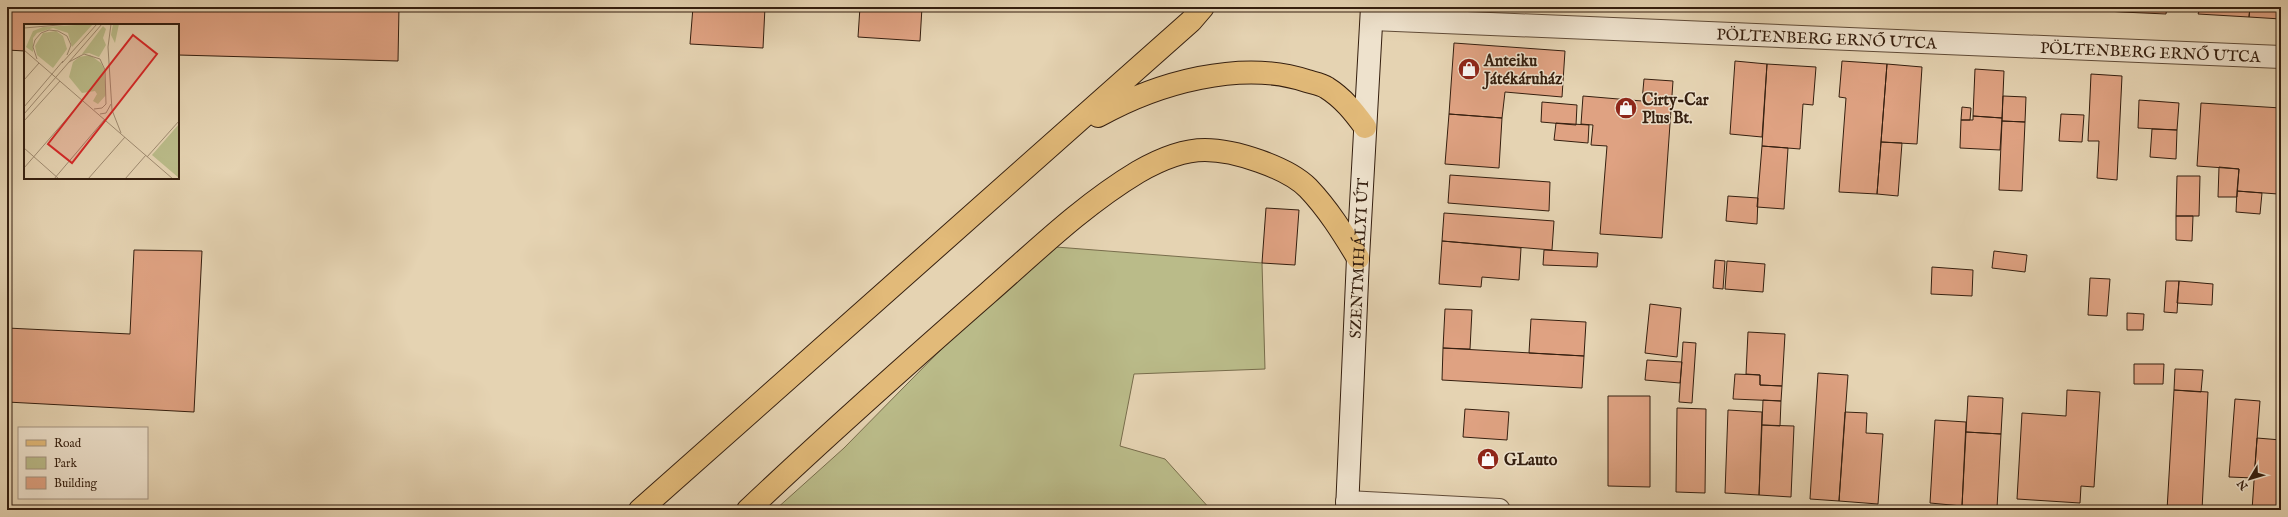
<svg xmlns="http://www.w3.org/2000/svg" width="2288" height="517" font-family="'IM FELL English',serif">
  <rect width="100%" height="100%" fill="#e5d3b2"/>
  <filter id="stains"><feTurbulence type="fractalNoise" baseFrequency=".005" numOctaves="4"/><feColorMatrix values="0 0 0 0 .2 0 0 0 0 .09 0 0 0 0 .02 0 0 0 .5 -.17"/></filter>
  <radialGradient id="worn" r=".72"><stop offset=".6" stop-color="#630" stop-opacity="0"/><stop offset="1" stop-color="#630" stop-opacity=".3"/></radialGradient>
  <path fill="#babb89" stroke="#786d4c" d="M1056,247L1262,263L1265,369L1134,374L1120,446L1165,459L1211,510H775L844,448L971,319Z"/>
  <path fill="#dfa282" stroke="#351f0f" d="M7,7H399L398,61L178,55V25H25V51L7,50Z
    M693,7H765L763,48L690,44Z
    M860,7H922L920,41L858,37Z
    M2018,7H2054V9Z
    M2078,7H2122V12L2078,9Z
    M2122,7H2167L2166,14L2122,12Z
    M2201,7H2250L2249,17L2198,14Z
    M2250,7H2281V19L2249,17Z
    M1454,43L1565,51L1562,97L1505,92L1502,118L1449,114Z
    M1735,61L1767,64L1762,137L1730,134Z
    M1842,61L1887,64L1877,194L1839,192L1846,98L1839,97Z
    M1767,64L1816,67L1813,105L1803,104L1800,149L1762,146Z
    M1887,64L1922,67L1917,144L1881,142Z
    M1975,69L2004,71L2002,118L1973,116Z
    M2091,74L2122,76L2117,180L2097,178L2099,141H2088Z
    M1644,79L1673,81L1662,238L1600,234L1607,146L1591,145L1593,125L1581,124L1583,96L1642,101Z
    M2003,96L2026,97L2025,122L2002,121Z
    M2139,100L2179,103L2177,130L2138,128Z
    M1542,102L1577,105L1576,125L1541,122Z
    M2201,103L2281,108L2278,194L2237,191L2239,169L2197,166Z
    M1962,107L1971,108L1970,120H1961Z
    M1449,114L1502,118L1499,168L1445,164Z
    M2061,114L2084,115L2082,142L2059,141Z
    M1973,116L2002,118L2000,150L1960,148L1961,120H1973Z
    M2002,121L2025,122L2022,191L1999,190Z
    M1556,123L1589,125L1588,143L1554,140Z
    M2152,129L2177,130L2176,159L2150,157Z
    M1881,142L1902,143L1898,196L1877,194Z
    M1762,146L1788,148L1784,209L1757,207Z
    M2219,167L2239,169L2237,197H2218Z
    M1450,175L1550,182L1549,211L1448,203Z
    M2177,176H2200L2199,216H2176Z
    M2237,191L2262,193L2260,214L2236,212Z
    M1728,196L1758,198L1757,224L1726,221Z
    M1266,208L1299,210L1295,265L1262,263Z
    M1444,213L1554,221L1552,250L1442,241Z
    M2176,216H2193L2192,241L2176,240Z
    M1442,241L1521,248L1519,280L1482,277L1481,287L1439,284Z
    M134,250L202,251L194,412L7,402V328L130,334Z
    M1544,250L1598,253L1597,267L1543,265Z
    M1994,251L2027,255L2025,272L1992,268Z
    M1715,260L1725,261L1723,289L1713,288Z
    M1727,261L1765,264L1763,292L1725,289Z
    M1932,267L1973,270L1972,296L1931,294Z
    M2090,278L2110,279L2107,316L2088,315Z
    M2166,281H2179L2177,313L2164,312Z
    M2179,281L2213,284L2212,305L2177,303Z
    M1650,304L1681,308L1677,357L1645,353Z
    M1445,309L1472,310L1470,349L1443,348Z
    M2127,313L2144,314L2143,330H2127Z
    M1531,319L1586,322L1584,356L1529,353Z
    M1748,332L1785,334L1782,386L1760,385V375L1746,374Z
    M1683,342L1696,343L1692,403L1679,402Z
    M1443,348L1584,356L1582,388L1442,380Z
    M1647,360L1682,362L1680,383L1645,380Z
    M2134,364H2164L2163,384H2134Z
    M2175,369L2203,370L2201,392L2174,390Z
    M1818,373L1848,375L1839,501L1810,499Z
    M1735,374L1760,375V385L1782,386L1781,401L1733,399Z
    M2067,390L2100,392L2094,487L2081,486L2080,503L2017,499L2022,413L2066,416Z
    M2174,390L2208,392L2202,510H2167Z
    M1608,396H1650V487L1608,486Z
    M1968,396L2003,398L2001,434L1966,432Z
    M2235,399L2260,401L2254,478L2229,477Z
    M1763,400L1781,401L1780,426L1762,425Z
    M1677,408L1706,409L1705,493L1676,492Z
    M1465,409L1509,412L1507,440L1463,437Z
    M1728,410L1762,412L1759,495L1725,493Z
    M1845,412L1867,413L1866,433L1883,434L1878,504L1839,501Z
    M1935,420L1966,422L1962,506L1930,503Z
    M1762,425L1794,426L1791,497L1759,495Z
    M1966,432L2001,434L1997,508L1962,506Z
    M2257,438L2281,440V510H2252Z"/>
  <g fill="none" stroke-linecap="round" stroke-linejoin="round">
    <g stroke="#614c38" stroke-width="24">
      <g id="minor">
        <path id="s1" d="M1372,19L2281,57"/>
        <path d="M1347,502L1499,510"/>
      </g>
    </g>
    <g stroke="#351f0f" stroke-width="24">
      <g id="secondary">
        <path id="s2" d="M1347,510L1358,258L1372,7"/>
      </g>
    </g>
    <g stroke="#351f0f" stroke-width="24">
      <path id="primary" d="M748,510C826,436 907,364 988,293C1036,251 1083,205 1138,172C1157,161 1183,150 1205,150C1234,150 1287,167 1308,188C1328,209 1343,233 1358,258"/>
    </g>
    <g stroke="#351f0f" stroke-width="24">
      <path id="motorway" d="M1098,116C1157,83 1241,59 1307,81C1313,83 1321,84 1327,88C1343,98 1354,112 1365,127
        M640,510L1191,21L1203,7"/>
    </g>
    <use href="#minor" stroke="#eee2cd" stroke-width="22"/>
    <use href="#secondary" stroke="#eee2cd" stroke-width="22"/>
    <use href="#primary" stroke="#e2ba79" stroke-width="22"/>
    <use href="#motorway" stroke="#e2ba79" stroke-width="22"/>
  </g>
  <defs>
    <g id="shop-disc" transform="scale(1.15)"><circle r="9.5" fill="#8f2418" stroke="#eee2cd"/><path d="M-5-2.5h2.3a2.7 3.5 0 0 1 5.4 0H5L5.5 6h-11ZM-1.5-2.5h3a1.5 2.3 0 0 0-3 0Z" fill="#fff"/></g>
  </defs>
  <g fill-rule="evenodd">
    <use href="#shop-disc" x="1469" y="69"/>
    <use href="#shop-disc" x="1626" y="108"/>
    <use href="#shop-disc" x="1488" y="459"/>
  </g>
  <g text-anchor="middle" stroke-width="3" stroke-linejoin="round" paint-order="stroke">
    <g font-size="16" fill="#351f0f" stroke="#eee2cd">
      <text dy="6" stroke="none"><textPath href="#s1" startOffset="455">PÖLTENBERG ERNŐ UTCA</textPath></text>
      <text dy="6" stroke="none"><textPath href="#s1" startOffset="779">PÖLTENBERG ERNŐ UTCA</textPath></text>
      <text dy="6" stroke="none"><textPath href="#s2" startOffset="252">SZENTMIHÁLYI ÚT</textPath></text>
    </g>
    <g font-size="16" font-weight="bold" fill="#351f0f" stroke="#eee2cd" text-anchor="start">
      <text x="1484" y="66">Anteiku<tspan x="1484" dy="18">Játékáruház</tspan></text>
      <text x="1642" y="105">Cirty-Car<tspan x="1642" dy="18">Plus Bt.</tspan></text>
      <text x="1504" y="465">GLauto</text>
    </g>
  </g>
  <g transform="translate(24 24)">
    <rect width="155" height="155" fill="#e5d3b2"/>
    <path d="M69,0L48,23L44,9L29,4L13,9L9,14V28L2,23L9,7L19,3ZM89,0H95L91,19L87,11ZM79,2L82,5L79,14L82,21L75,33L65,29L58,30ZM32,7L39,12L43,25L29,44L13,31L11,22L19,9ZM66,31L77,39L80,45L82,71L74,80L69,77L73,70L71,67L58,69L45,53L49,38L55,33ZM155,100V154L128,131Z" fill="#babb89"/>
    <path fill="none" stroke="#9f8b71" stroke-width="1" d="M87,0L84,23L88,86L97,109M0,4L46,0M0,26L149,155M13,35L9,23L11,16L17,9L25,6L34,7L43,12L47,21L43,31M45,38L78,0M38,39L73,0M0,56L15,39M0,83L39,37M0,90L45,38L60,30L76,35L81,46L82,80L78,84L70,85M76,90L82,89L87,80M0,97L36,57M0,124L35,155M123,133L155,97M0,144L59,76M30,155L81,95M64,155L101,113M101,155L122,131"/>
    <path fill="#d62828" fill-opacity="0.15" stroke="#d62828" stroke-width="2" d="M109,11L133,30L48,139L24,120Z"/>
    <rect width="155" height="155" fill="none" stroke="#351f0f" stroke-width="2"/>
  </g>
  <rect width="2288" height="517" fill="none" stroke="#e5d3b2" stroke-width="24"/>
  <rect x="8" y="8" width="2272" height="501" fill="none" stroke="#351f0f" stroke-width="2"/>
  <rect x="12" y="12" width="2264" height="493" fill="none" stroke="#351f0f"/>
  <rect x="18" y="427" width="130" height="72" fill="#eee2cd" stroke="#a49481"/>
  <rect x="26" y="440" width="20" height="6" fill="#e2ba79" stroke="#a49481"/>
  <text x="54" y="447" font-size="12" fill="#351f0f">Road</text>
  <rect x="26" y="457" width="20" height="12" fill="#babb89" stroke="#a49481"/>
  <text x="54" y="467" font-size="12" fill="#351f0f">Park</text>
  <rect x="26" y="477" width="20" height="12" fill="#dfa282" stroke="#a49481"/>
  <text x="54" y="487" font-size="12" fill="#351f0f">Building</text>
  <g transform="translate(2250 479) rotate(232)" stroke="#eee2cd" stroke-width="3" paint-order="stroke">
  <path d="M0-3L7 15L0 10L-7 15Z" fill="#351f0f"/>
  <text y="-6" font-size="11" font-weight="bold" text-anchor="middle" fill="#351f0f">N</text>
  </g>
  <rect width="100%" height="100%" filter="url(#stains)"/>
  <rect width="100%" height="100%" fill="url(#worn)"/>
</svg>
